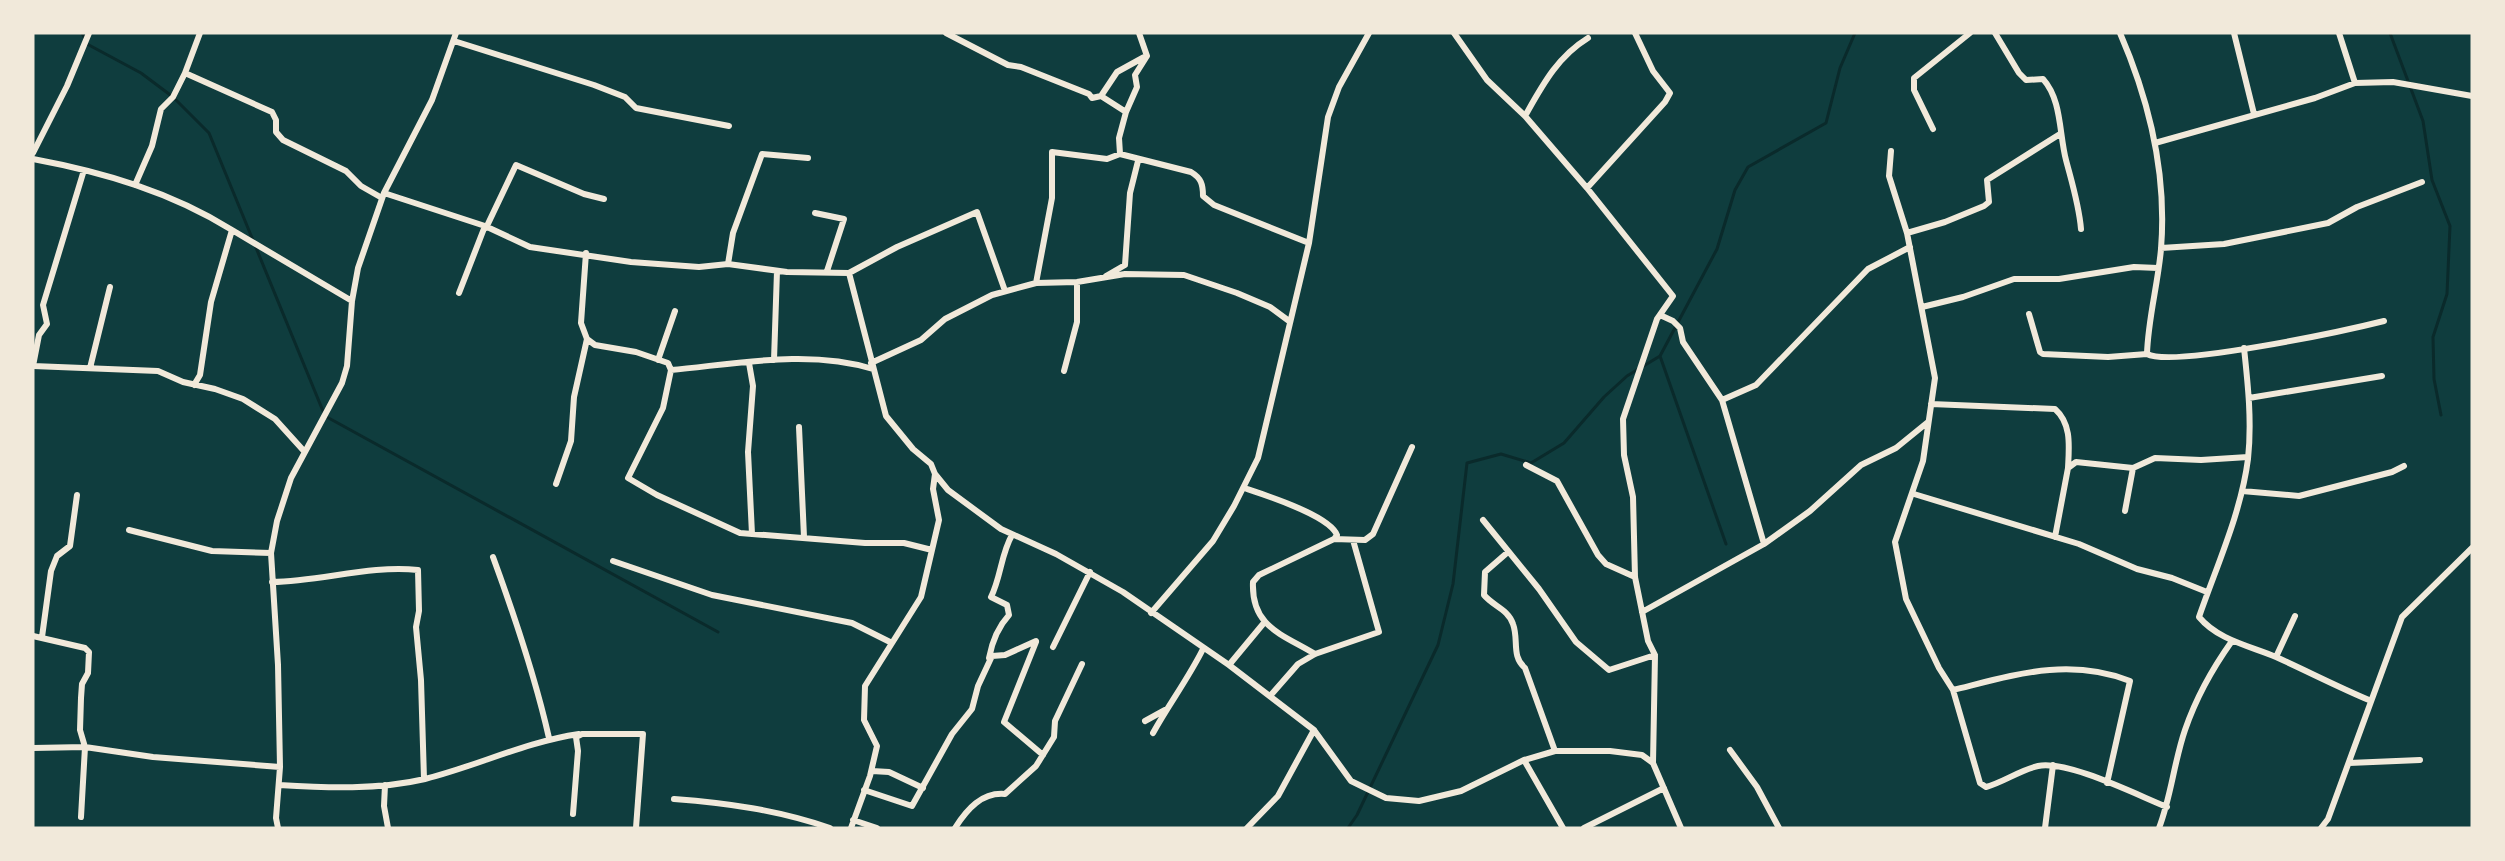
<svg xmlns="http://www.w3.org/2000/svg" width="2505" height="861" font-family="'Open Sans',sans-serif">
  <rect width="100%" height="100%" fill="#0f3d3e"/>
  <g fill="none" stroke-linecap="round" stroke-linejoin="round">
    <path stroke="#0a2a2b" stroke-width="3" d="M82,33L87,44L141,73L173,97L209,133L325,416L718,632
      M2390,33L2423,121L2432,180L2450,226L2447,294L2433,337L2434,379L2441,415
      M1660,356L1726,544
      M1348,828L1357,815L1438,645L1453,584L1467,463L1501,454L1531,463L1564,443L1604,397L1627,376L1660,356L1717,249L1735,190L1748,167L1826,123L1840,68L1855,33"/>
    <path stroke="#f1e9da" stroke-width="6" d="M946,33L1008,65L1021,67L1089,94L1092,98L1101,96L1126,112
      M1454,33L1487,80L1525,116L1587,188L1673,296L1657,319L1623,419L1624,455L1633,497L1635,577L1648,641L1655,655L1653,763
      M1995,33L2019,73L2026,80L2043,79C2062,100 2059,134 2066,160C2072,183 2079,205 2081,229
      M2120,33C2149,100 2167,175 2161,249C2158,284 2148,319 2147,354C2173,368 2348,330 2384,321
      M2234,33L2254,114
      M2339,33L2355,83
      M454,41L594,85L625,97L636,108L729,126
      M185,73L272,112L276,120V132L283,140L346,171L361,186L382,198
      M1101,96L1117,72L1146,56
      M1525,116C1542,86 1557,57 1588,38
      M1933,129L1914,90V78L1970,33
      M2155,143L2315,98L2355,83L2393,82L2472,96
      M1891,151L1889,176L1907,233L1935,378L1923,461L1895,542L1906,599L1939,668L1953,690L1980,783L1986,787C2004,782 2020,770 2038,766C2068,760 2137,795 2167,807
      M33,153L67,86L89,33
      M1120,154L1119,138L1126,112L1137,87L1135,75L1147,56L1139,33
      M33,159C103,172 171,192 232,230L211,302L200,375L194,385
      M135,185L152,146L161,109L173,97L185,73L200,33
      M1587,188L1665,102L1670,93L1653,71L1635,33
      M384,193L432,100L456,33
      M815,213L844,219L827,271
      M486,228L516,165L584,194L604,199
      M232,230L352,301
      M1907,233L1945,222L1984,206L1989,202L1987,180L2060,134
      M2161,248L2224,244L2328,223L2357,207L2422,182
      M586,253L581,323L587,339L595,345L636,352L668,363L671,370C736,364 809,349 873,369
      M728,264L733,233L762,154L808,158
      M849,273L897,247L977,212L1004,288
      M1106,276L1125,265L1130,193L1138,161
      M1036,283L1052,198V152L1107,159L1120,154L1191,172C1201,178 1203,184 1203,196L1214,205L1309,243
      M459,293L485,226
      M1922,307L1963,297L2014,279H2059L2134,267L2158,268
      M2029,314L2040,352L2043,354L2108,357L2147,354
      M1660,315L1673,321L1680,328L1683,342L1722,400L1764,544
      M2244,348C2248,385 2252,422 2248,459C2241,513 2217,565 2199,617C2218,640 2250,646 2276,657C2307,671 2338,687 2369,700
      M658,360L675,311
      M774,360L777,271
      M749,363L753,386L748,452L752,534
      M871,363L921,340L945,319L992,295L1036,283L1077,282L1125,274L1184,275L1237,293L1270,307L1289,321
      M33,366L158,371L183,382L215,389L243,399L275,419L303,450
      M33,366L39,335L47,324L43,305L84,170
      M90,368L110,287
      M671,370L663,408L628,478L657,495L740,533L865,543H904L932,550
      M1064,371L1077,322V282
      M2249,398L2382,376
      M1722,400L1756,385L1868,269L1910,247
      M1931,404L2055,409C2072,424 2069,447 2068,468
      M799,427L804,537
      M1526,465L1557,481L1598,555L1606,564L1635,577
      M556,484L571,441L574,397L587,339
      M1244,488C1265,495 1329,515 1337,535L1334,539
      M2242,491L2299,496L2392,472L2404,466
      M1914,494L2079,544L2137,569L2172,578L2207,592
      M2125,511L2133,468
      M1483,520L1539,589L1576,642L1609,670L1655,655
      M129,530L212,551L271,553
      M2055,537L2068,468L2076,462L2133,468L2155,458L2201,460L2248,457
      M1508,552L1485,572L1484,595C1493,606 1508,609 1513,624C1519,640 1511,656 1525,668L1555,751
      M493,557C515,617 535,676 549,738
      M613,561L712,595L852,623L892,643
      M272,582C322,581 370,565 418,570L419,611L416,627L421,680L424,779
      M1642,612L1764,544L1810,511L1861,465L1896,448L1928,422
      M1151,613L1213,541L1234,506L1258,458L1309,243L1328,117L1339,87L1369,33
      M33,636L85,648L89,652L88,673L82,684L81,698L80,730L85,747L81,817
      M42,637L51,571L57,556L70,546L77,495
      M1036,642L1004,722L1043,755
      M1053,647L1090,572
      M1315,654C1282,634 1251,627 1253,582L1259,575L1334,539L1365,540L1373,534L1412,447
      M2276,657L2295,616
      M989,658C992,642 998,627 1009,615L1007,605L991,597C1001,577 1001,554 1012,535
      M1229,665L1263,624
      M1953,690C2014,675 2068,657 2130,681L2107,783
      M1270,696L1298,664L1315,654L1379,632L1353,540
      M1145,721L1165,710
      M1153,733C1169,704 1188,679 1203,649
      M33,748L85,747L153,757L280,767
      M1730,750L1757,787L1779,828
      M1524,760L1563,828
      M2349,763L2420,760
      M872,771L889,772L923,788
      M279,785C327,788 378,790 425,779C477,766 525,742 579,734
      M385,785L384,806L388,828
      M864,790L912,806L952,734L972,709L978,686L992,656L1005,655L1036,641
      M674,799C727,803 778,810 830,828
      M573,814L578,751L576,737L582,734H643L636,828
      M853,820L877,828
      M278,828L276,818L280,767L278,665L271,553L277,521L291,478L342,383L347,366L352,301L358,268L384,193L485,226L530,247L631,262L699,267L728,264L787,272L849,273L886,416L913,449L931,464L935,474L948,490L1001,529L1056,554L1123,592L1229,665L1314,730L1351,781L1386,798L1419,801L1461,791L1524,760L1555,751H1610L1642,755L1653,763L1681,828
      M851,828L870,776L877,746L864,720L865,686L921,597L939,520L933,489L935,474
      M955,828C967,809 982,792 1005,794L1036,766L1054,737L1055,721L1082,664
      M1247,828L1278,796L1314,730
      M1584,828L1664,788
      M2045,828L2053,765
      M2159,828C2171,797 2174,762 2185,730C2196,698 2212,669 2232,641
      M2321,828L2328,819L2402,617L2472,548"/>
  </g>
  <rect width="2505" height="861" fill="none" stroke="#f1e9da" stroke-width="69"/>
</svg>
